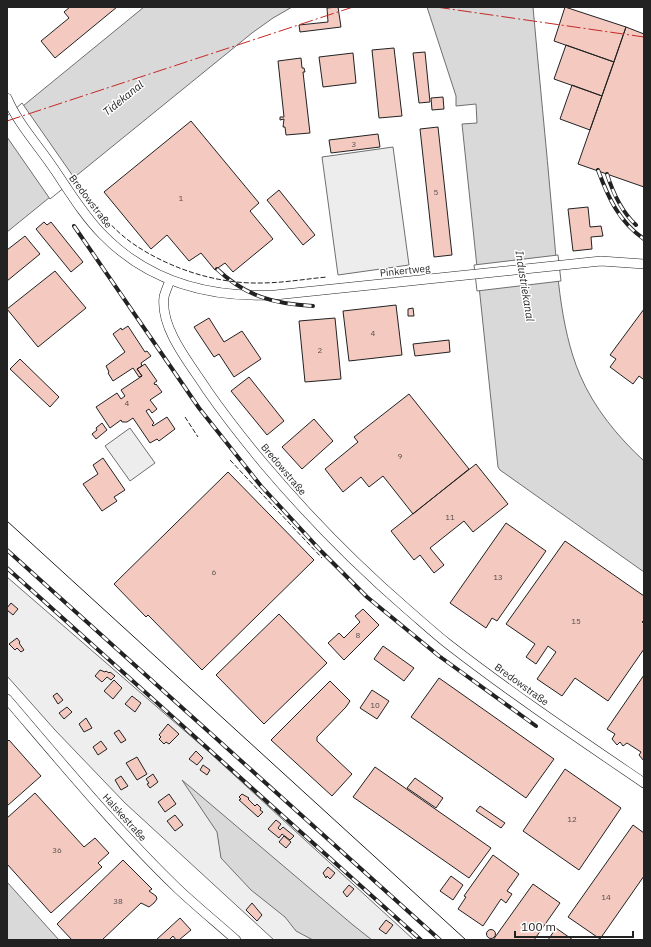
<svg xmlns="http://www.w3.org/2000/svg" width="651" height="947" font-family="'IBM Plex Sans',sans-serif">
  <rect width="100%" height="100%" fill="#fff"/>
  <path fill="#eee" stroke="#6f6f6f" d="M7,577L209,752L414,940H274L125,803L55,730L7,676Z"/>
  <path fill="#ededed" stroke="#6f6f6f" d="M393,147L409,265L338,275L322,157Z
    M130,428L155,463L130,481L105,446Z"/>
  <path fill="#d9d9d9" stroke="#6f6f6f" d="M144,7H292L273,18L252,33L7,232V119Z
    M427,7H533C539,75 546,143 552,212C557,264 559,326 580,375C594,408 618,437 644,461V572L500,470L498,467L462,124L477,123L476,104L456,106V96Z
    M182,780L353,925L372,940H313L296,931L285,917L251,890L221,858L217,832Z
    M7,882L59,940H7Z"/>
  <path fill="#fff" stroke="#6f6f6f" d="M22,103L75,179L50,199L7,137V116Z
    M558,255L561,281L477,291L474,265Z"/>
  <path fill="#f3c9c0" stroke="#222" d="M70,7H117L55,58L41,41L69,18L64,12Z
    M338,7L341,27L300,32L299,25L328,22L327,8Z
    M565,7L626,27L614,62L554,41Z
    M626,27L644,34V187L578,164Z
    M566,45L614,62L602,96L554,79Z
    M394,48L402,116L379,118L372,50Z
    M425,52L430,102L419,103L413,53Z
    M353,53L356,83L323,87L319,57Z
    M301,58L302,68H304L305,72H303L310,133L286,135L285,127H283L284,119L280,120V117H284L278,61Z
    M572,85L602,96L590,130L560,119Z
    M443,97L444,109L432,110L431,98Z
    M191,121L259,203L250,211L273,239L233,272L225,263L215,270L201,253L189,261L167,235L151,249L104,192Z
    M438,127L452,255L434,257L420,129Z
    M378,134L380,147L331,153L329,140Z
    M279,190L315,235L303,245L267,200Z
    M588,207L590,227L601,226L603,236L591,237L592,249L573,251L568,209Z
    M44,222L47,225L51,222L83,262L71,272L36,229Z
    M25,236L40,254L7,281V250Z
    M55,271L86,308L38,347L7,309Z
    M396,305L402,355L349,361L343,311Z
    M413,308L414,316H408V309Z
    M644,309V378L643,379L639,376L633,384L610,367L616,359L610,355Z
    M209,318L224,342L242,331L261,359L234,377L219,354L214,357L194,327Z
    M335,318L341,379L305,382L299,321Z
    M128,326L145,352L147,351L151,356L141,363L142,366L137,369L142,376L139,377L133,368L113,381L108,373L109,372L106,366L125,352L113,334L121,328L122,330Z
    M449,340L450,352L415,356L413,344Z
    M20,359L59,397L50,407L10,369Z
    M145,364L157,381L154,383L155,385L156,384L162,392L150,400L157,409L152,413L149,409L146,411L154,423L152,425L153,426L167,417L175,429L159,441L157,439L150,443L133,418L127,422H122L121,420L110,428L96,407L117,393L121,399L125,396L121,390L142,376L137,369Z
    M249,377L284,421L267,435L231,391Z
    M409,394L469,469L413,514L383,476L369,487L361,477L343,492L325,469L358,442L354,437Z
    M314,419L333,441L302,469L282,447Z
    M102,423L107,430L96,439L92,434L97,430L96,428Z
    M103,458L125,490L114,497L117,501L102,511L83,484L98,474L93,465Z
    M476,464L508,504L473,532L464,521L430,548L444,565L434,573L420,555L414,560L391,531Z
    M228,472L314,560L202,670L148,615L146,617L114,584Z
    M506,523L546,551L497,621L492,618L486,628L450,603Z
    M565,541L644,596V620L642,622L644,623V649L608,701L575,678L562,696L537,679L556,652L548,646L536,664L526,657L535,644L506,624Z
    M11,603L18,609L13,615L7,610V608Z
    M363,609L379,625L344,660L328,643L339,633L344,638L360,622L355,616Z
    M279,614L327,663L264,724L216,675Z
    M17,638L20,642L19,643L24,650L21,652L17,648L15,650L9,644Z
    M383,646L414,668L404,681L374,659Z
    M100,670L105,672L106,671L109,673L110,672L115,676L111,680L107,677L102,682L95,676Z
    M644,675V761L639,755L641,752L627,743L623,746L620,742L617,745L612,739L615,734L607,729Z
    M439,678L554,759L526,798L411,717Z
    M114,680L122,688L113,699L104,691Z
    M330,681L350,701L346,707L317,737V741L352,774L332,796L271,740Z
    M372,690L389,701L377,719L360,708Z
    M57,693L63,700L58,704L53,696Z
    M132,696L141,703L135,712L125,704Z
    M67,707L72,712L64,719L59,713Z
    M86,718L92,728L84,732L79,724Z
    M168,724L179,734L169,744L166,742L164,744L159,739L161,737L159,735Z
    M119,730L126,740L121,743L114,733Z
    M9,740L41,776L7,806V742Z
    M101,741L107,749L98,755L93,747Z
    M196,751L203,758L197,765L189,759Z
    M137,757L147,774L137,780L126,763Z
    M203,765L210,770L207,775L200,770Z
    M375,767L491,848L469,878L353,797Z
    M565,769L621,808L579,870L523,831Z
    M153,774L158,782L150,788L147,784L149,783L146,779Z
    M121,776L128,786L121,790L115,780Z
    M415,778L443,798L436,808L407,788Z
    M35,793L84,847L95,838L109,853L98,863L102,867L51,913L7,864V818Z
    M169,794L176,804L165,812L158,802Z
    M242,794L249,798L248,799L255,806L257,804L261,808L260,810L263,812L258,817L239,800L241,799L239,797Z
    M480,806L505,823L501,828L476,811Z
    M175,815L183,825L175,831L167,821Z
    M276,820L281,824L278,828L280,830L283,827L294,836L290,840L282,834L279,838L268,829Z
    M633,825L644,833V876L600,939L568,917Z
    M284,836L291,842L286,848L279,842Z
    M493,855L519,874L507,891L512,894L506,903L501,899L483,926L458,909L466,897L464,896Z
    M123,860L152,889L149,891L156,896L157,899L154,903L149,907L141,903L102,940H72L57,924Z
    M328,867L335,873L330,879L327,876L326,878L323,873Z
    M451,876L463,885L453,900L440,891Z
    M533,884L560,903L534,940H493Z
    M349,885L354,889L347,897L343,892Z
    M252,903L262,915L257,921L246,910Z
    M180,918L191,930L179,940H176L173,936L169,940H156Z
    M386,920L393,925L386,934L379,929Z
    M556,928L573,940H548Z
    M486.5 934a4.5 4.5 0 1 1 9 0a4.5 4.5 0 1 1-9 0Z"/>
  <g fill="none" stroke-linecap="round" stroke-linejoin="round">
    <g stroke="#222" stroke-width="10">
      <path id="minor" d="M7,98C17,122 37,144 52,166C68,189 83,215 103,235C149,282 210,298 275,295L601,261L644,264
        M170,280C168,286 165,292 164,297C160,329 191,365 207,390C225,416 244,440 264,464C308,516 355,564 407,609C421,621 434,633 448,644C511,693 578,738 644,783
        M7,699C61,762 117,830 177,888C196,906 217,923 236,940"/>
    </g>
    <use href="#minor" stroke="#fff" stroke-width="9"/>
    <path stroke="#222" stroke-width="1" d="M7,521L466,940"/>
    <g stroke="#222" stroke-width="4">
      <path id="rail" d="M598,170C608,197 619,222 644,239
        M607,174C613,193 621,211 636,225
        M74,226L199,408L261,486L322,552L367,597L439,656L536,726
        M217,269C245,296 274,304 313,306
        M7,550L440,940
        M7,568L421,940"/>
    </g>
    <use href="#rail" stroke="#fff" stroke-width="2.5" stroke-dasharray="8" stroke-linecap="butt"/>
    <path stroke="#222" stroke-width="1" stroke-dasharray="5 2" stroke-linecap="butt" d="M81,187C95,207 111,228 132,243C168,268 216,284 260,283C283,283 305,279 327,277
      M185,417L198,437
      M230,460L322,558"/>
    <path stroke="#c62828" stroke-width="1" stroke-dasharray="14 3 2 3" stroke-linecap="butt" d="M436,7L644,37
      M7,121L353,7"/>
  </g>
  <g text-anchor="middle" stroke-width="3" stroke-linejoin="round" paint-order="stroke">
    <g font-size="8" fill="#564c4a">
      <text x="354" y="147">3</text>
      <text x="436" y="195">5</text>
      <text x="181" y="201">1</text>
      <text x="373" y="336">4</text>
      <text x="320" y="353">2</text>
      <text x="127" y="406">4</text>
      <text x="400" y="459">9</text>
      <text x="450" y="520">11</text>
      <text x="214" y="575">6</text>
      <text x="498" y="580">13</text>
      <text x="576" y="624">15</text>
      <text x="358" y="638">8</text>
      <text x="375" y="708">10</text>
      <text x="572" y="822">12</text>
      <text x="57" y="853">36</text>
      <text x="606" y="900">14</text>
      <text x="118" y="904">38</text>
    </g>
    <g font-size="10" fill="#222" stroke="#fff">
      <text transform="translate(91 201) rotate(53)" y="4">Bredowstraße</text>
      <text transform="translate(405 270) rotate(-6)" y="4">Pinkertweg</text>
      <text transform="translate(284 469) rotate(50)" y="4">Bredowstraße</text>
      <text transform="translate(522 684) rotate(36)" y="4">Bredowstraße</text>
      <text transform="translate(125 817) rotate(48)" y="4">Halskestraße</text>
    </g>
    <g font-size="11" font-style="italic" fill="#222" stroke="#fff">
      <text transform="translate(123 98) rotate(-39)" y="4">Tidekanal</text>
      <text transform="translate(525 286) rotate(81)" y="4">Industriekanal</text>
    </g>
  </g>
  <rect width="651" height="947" fill="none" stroke="#222222" stroke-width="16"/>
  <path d="M515 931v6h118v-6" fill="none" stroke="#222222" stroke-width="2"/>
  <text x="521" y="931" font-size="12" fill="#222222" stroke="#ffffff" stroke-width="3" paint-order="stroke">100 m</text>
</svg>
